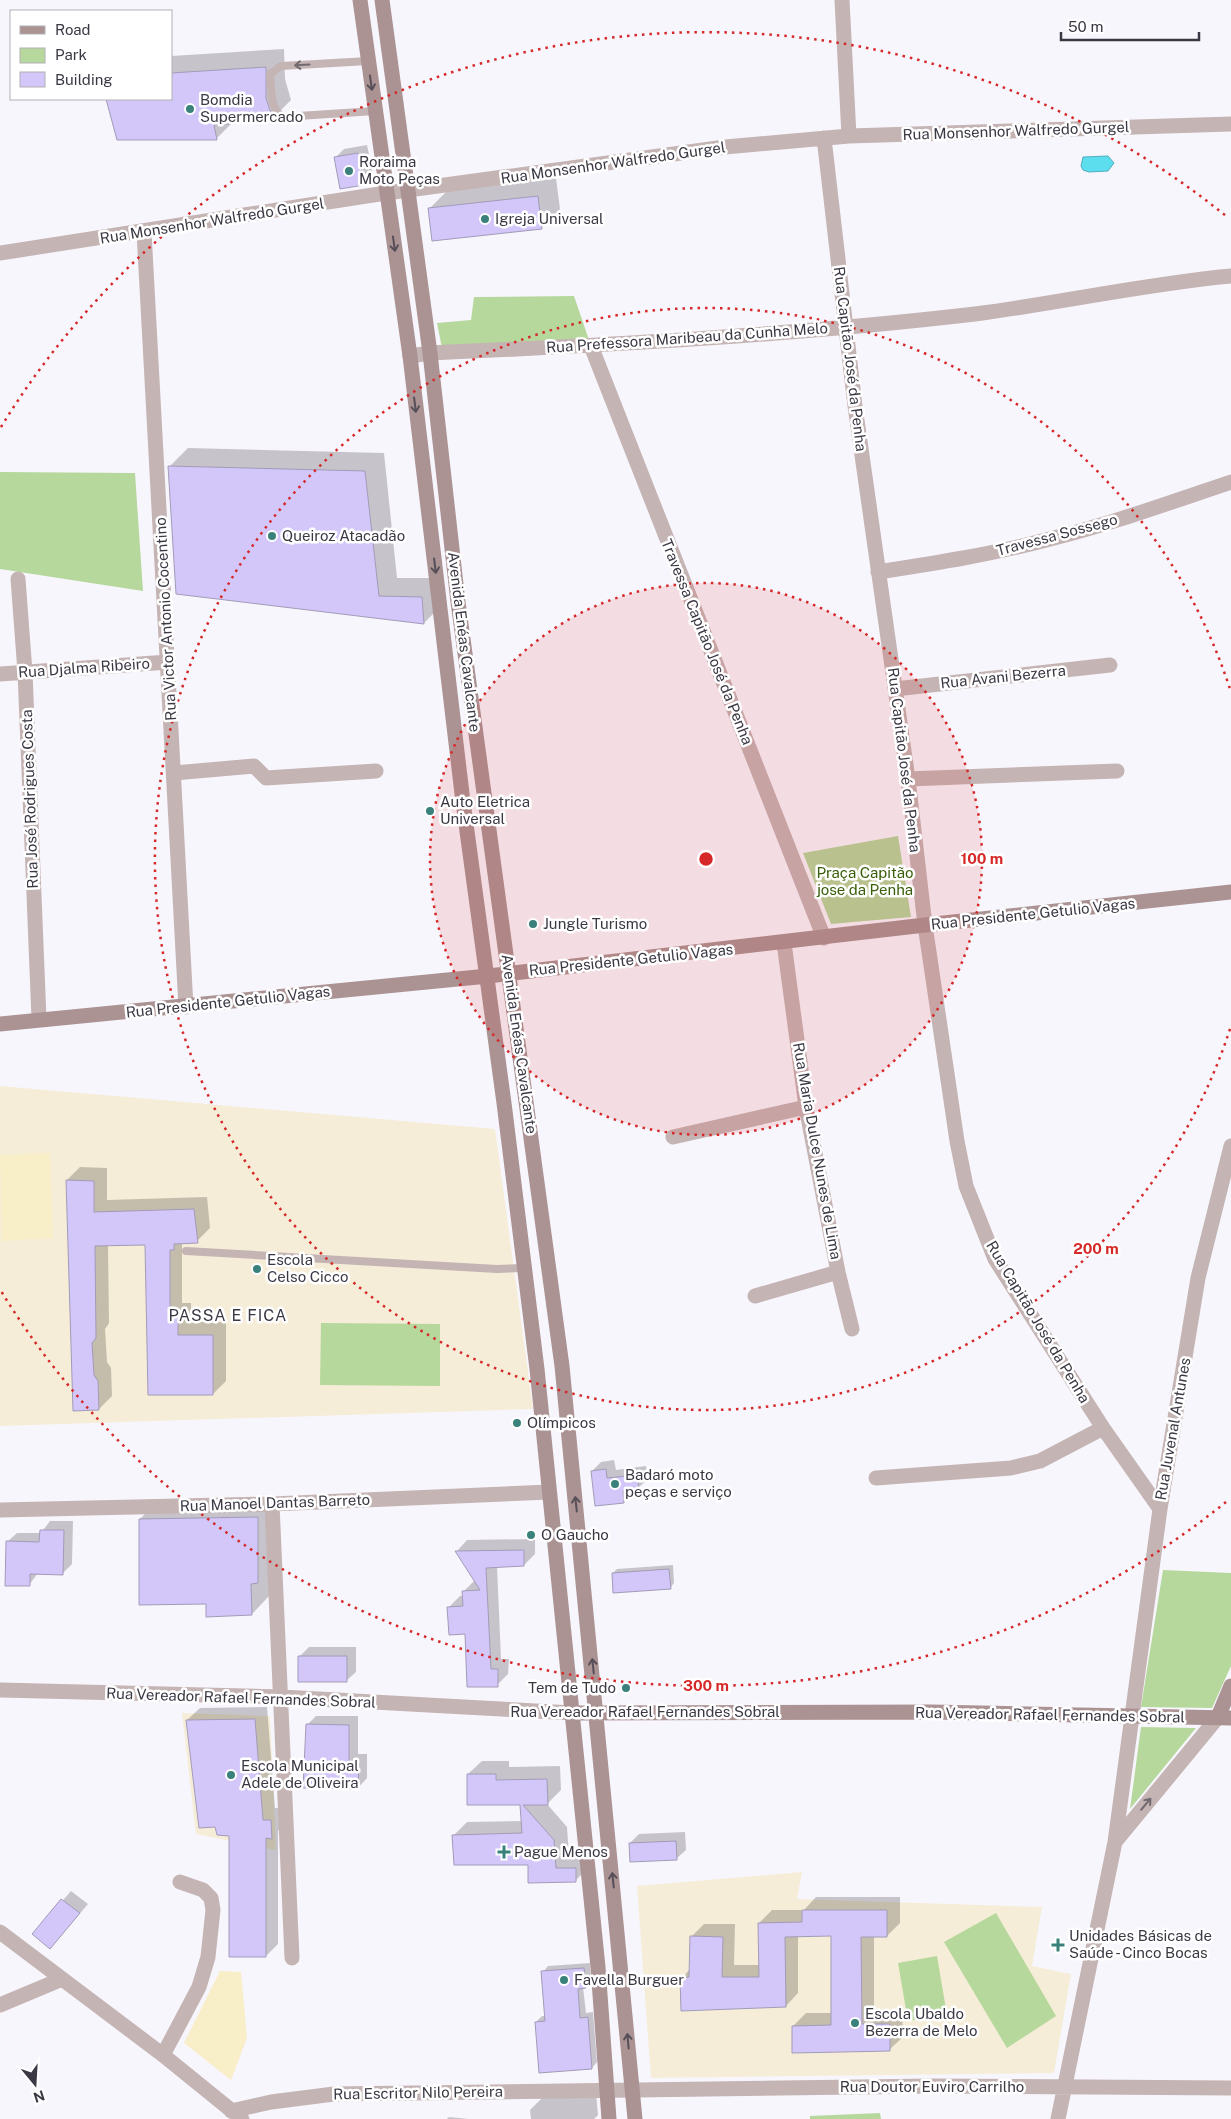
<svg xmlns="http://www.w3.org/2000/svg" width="1231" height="2119" font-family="'Public Sans',sans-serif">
  <rect width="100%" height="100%" fill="#f8f6fd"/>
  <path fill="#f5edd7" d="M0,1086L495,1129L533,1409L0,1426Z
    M182,1713L270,1716L276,1850L196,1834Z
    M802,1872L797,1899L1042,1907L1032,1966L1071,1974L1054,2073L651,2078L637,1886Z"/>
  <path fill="#b6d89c" d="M574,296L589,340L442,348L437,323L471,320L474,297Z
    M0,472L135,473L143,591L0,569Z
    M898,836L911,917L831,924L803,853Z
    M321,1323L440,1324V1386L320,1385Z
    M1163,1570L1231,1573V1666L1212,1708L1141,1707Z
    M1141,1727L1196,1728L1130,1809Z
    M996,1913L1056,2016L1007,2048L944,1942Z
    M937,1956L947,2015L908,2021L898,1963Z
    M880,2113L881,2119H810V2116Z"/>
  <path fill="#f8eec8" d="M50,1153L53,1238L2,1241L0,1155Z
    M220,1971L241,1972L247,2038L231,2080L184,2043Z"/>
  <path fill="#5cdeef" stroke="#52acbc" d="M1108,156L1114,163L1108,171L1089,172L1083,170L1081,166L1083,157Z"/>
  <path fill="#0003" d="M284,49L285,79L291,100L272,119L233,122L216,139H118L108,99H171V56Z
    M367,145L373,174L364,183L335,158L344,149Z
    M556,178L560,209L541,228L429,209L448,190Z
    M188,448L384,453L397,578H440L442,605L424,623L177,593L169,467Z
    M80,1167L107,1168V1200L207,1197L210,1228L197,1241L182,1242V1303H191V1322H226V1381L213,1394H149L146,1243L108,1244L109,1323L105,1329L107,1362L111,1368L112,1396L99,1409L67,1180Z
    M614,1460L616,1470L646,1466L648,1479L638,1488L633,1489V1492L624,1501L592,1471L601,1462Z
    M275,1500L269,1596L252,1614L140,1519L157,1502Z
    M50,1521H73L72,1564L63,1573H38L29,1585L7,1542L17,1533H41Z
    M535,1539V1554L524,1565L497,1566L501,1659H509L508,1674L497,1685L466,1632L449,1607L460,1596H463V1592L475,1580L457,1551L467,1540Z
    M673,1565L674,1583L670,1588L613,1573L617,1569Z
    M309,1647H356V1672L346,1681L300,1656Z
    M267,1707L275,1808H283L284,1825L278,1831V1944L266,1956L230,1835L216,1826L200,1827L187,1720L200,1708Z
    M316,1716H358V1754H367V1778L358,1788L307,1725Z
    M482,1761H509V1767L560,1766L561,1790L547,1804L567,1827L569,1856L589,1855V1867L575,1881L454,1835L467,1822L522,1821L521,1804L468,1774Z
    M685,1832L686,1850L676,1859L630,1843L639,1834Z
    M71,1891L88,1904L59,1938L34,1934Z
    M816,1897H900V1923L887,1936H874V2012H902L903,2037L890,2049L793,2026L806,2013H832V1935L798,1936V1993L786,2006L682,1978L690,1969L691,1937L704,1924H735L734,1965H760L759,1923L772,1910H804Z
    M590,1963L591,1982L583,1987L586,2013L593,2012L597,2062L592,2068L536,2022L542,2016H546L543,1972L548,1966Z
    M596,2093L598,2115L594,2119H531L530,2110L544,2096Z
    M449,2117L469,2119H447Z"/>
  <path fill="#d3c7f9" stroke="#a29bb8" d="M266,67V98L273,120L214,125L217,140H117L106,99H171V73Z
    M358,153L364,185L340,189L334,157Z
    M538,196L542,229L432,241L428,208Z
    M168,466L365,471L379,596L422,597L424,624L176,594Z
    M66,1180L94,1181V1212L194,1209L198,1243L174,1244V1250H170V1316H178V1335H213V1395H148L145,1245L95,1246L96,1338L92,1343L94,1375L98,1381L99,1410L73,1411Z
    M606,1469L607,1478L637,1475L639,1489L623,1491L624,1503L595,1506L591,1471Z
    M258,1517V1583L251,1584L252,1615L206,1617V1604L139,1605V1519Z
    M40,1530H64L63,1575L30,1574V1586H5L6,1541L39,1542Z
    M524,1550V1566L486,1568L491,1669H498V1687H467L465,1634L449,1635L447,1607L463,1606L462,1591L480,1590L455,1551Z
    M669,1569L671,1589L613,1593L612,1573Z
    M298,1656H347V1682H298Z
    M255,1719L263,1820H271L272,1839L266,1838V1957H229V1836L217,1835L215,1827L199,1828L186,1720Z
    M306,1724L349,1725V1763H359L358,1789L303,1788Z
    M467,1774H496V1780L547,1779L548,1805H523L554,1840L556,1868H576V1882L528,1883V1865H454L452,1835L522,1833L520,1805H467Z
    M676,1841L677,1860L630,1862L629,1843Z
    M61,1899L80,1913L50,1949L32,1934Z
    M802,1910H887V1937H861L862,2024H890V2051L792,2053V2026L831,2025V1936L785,1937L786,2007L681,2011L680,1978L689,1977L690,1936L723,1937L722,1977H759L758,1923L802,1922Z
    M584,1968L586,1988L578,1989L580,2018L588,2017L592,2069L539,2073L535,2022L545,2021L541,1971Z"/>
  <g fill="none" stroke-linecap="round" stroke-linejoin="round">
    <path stroke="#c5b4b4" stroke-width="8" d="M368,61L281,66L270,74C272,88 269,109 283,117L375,111
      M186,1251L497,1269L524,1268"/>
    <path stroke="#c5b4b4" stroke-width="15" d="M842,0L849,136
      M824,138L855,406L908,779L925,925L957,1141L966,1186L995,1259L1103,1428L1160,1509
      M144,232L186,1007
      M0,253L386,193L725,147L849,136L1231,124
      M591,346L824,938
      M410,356L430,353C612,345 794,335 975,314C1060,303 1145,284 1231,276
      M878,572C936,563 994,554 1050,539C1111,524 1171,502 1231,482
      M18,579L25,672L39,1019
      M0,674L168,662
      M895,689L1110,665
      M174,773L254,766L266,778L376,771
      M908,779L1117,771
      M784,943L806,1107L838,1272L852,1329
      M673,1137L806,1107
      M755,1296L838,1272
      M876,1478L1011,1468L1040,1461L1103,1428
      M272,1504L292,1958
      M0,1510L272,1504L549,1492
      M0,1690L282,1697L573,1713
      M1115,1842L1218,1717
      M0,1932L163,2055L242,2119
      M0,2005L62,1979
      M163,2055L199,1987L208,1957L213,1910L211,1898L203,1890L180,1882
      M231,2111L271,2102L334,2094L933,2086L1231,2088
      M1058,2119L1115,1842L1160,1509L1198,1278L1231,1146"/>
    <path stroke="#ab9394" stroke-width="15" d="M360,0L410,356L463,802L504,1103L537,1369L598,1967L609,2119
      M382,0L430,353L458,602L562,1366L635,2119
      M0,1024L488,976L925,925L1231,892
      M573,1713L931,1712L1231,1718
      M1218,1717L1231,1686"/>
  </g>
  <defs><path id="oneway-shaft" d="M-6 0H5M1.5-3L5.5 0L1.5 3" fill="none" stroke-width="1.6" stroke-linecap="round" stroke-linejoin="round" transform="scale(1.25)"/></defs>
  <g stroke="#726a71">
    <use href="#oneway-shaft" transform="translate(302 65) rotate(177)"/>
    <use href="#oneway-shaft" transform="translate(1146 1804) rotate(-50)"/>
  </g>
  <g stroke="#574f58">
    <use href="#oneway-shaft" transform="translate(371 83) rotate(82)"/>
    <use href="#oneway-shaft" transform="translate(394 244) rotate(82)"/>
    <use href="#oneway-shaft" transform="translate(415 405) rotate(83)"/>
    <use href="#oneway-shaft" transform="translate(435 566) rotate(83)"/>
    <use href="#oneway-shaft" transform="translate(576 1504) rotate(-96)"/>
    <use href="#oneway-shaft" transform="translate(593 1666) rotate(-96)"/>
    <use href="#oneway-shaft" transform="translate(613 1880) rotate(-96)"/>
    <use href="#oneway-shaft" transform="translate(628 2041) rotate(-95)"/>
  </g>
  <circle cx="706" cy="859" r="276" fill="#d62828" fill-opacity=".12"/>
  <g fill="none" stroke="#d62828" stroke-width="2.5" stroke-dasharray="2.5 5">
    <circle cx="706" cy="859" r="276"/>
    <path d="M1230 1029A551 551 0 1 1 1230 689"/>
    <path d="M1226 1502A827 827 0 0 1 1 1291M1 427A827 827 0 0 1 1226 216"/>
  </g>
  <g fill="#39817a" stroke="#fff" stroke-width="2">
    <circle cx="190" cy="109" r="5"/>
    <circle cx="349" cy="171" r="5"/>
    <circle cx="485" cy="219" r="5"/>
    <circle cx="272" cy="536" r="5"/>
    <circle cx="430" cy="811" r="5"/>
    <circle cx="533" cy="924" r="5"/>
    <circle cx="257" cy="1269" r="5"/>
    <circle cx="517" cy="1423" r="5"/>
    <circle cx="615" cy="1484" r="5"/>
    <circle cx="531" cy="1535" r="5"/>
    <circle cx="626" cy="1688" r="5"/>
    <circle cx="231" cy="1775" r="5"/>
    <path d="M501.5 1844.5h5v5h5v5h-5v5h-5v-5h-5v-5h5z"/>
    <path d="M1055.5 1937.5h5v5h5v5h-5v5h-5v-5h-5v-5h5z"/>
    <circle cx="564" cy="1980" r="5"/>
    <circle cx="855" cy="2023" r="5"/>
  </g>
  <g text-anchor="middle" stroke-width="5" stroke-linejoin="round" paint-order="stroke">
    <g font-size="15" fill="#3b3844" stroke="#fff" text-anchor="start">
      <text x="200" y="105">Bomdia<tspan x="200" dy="17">Supermercado</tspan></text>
      <text x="359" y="167">Roraima<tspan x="359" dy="17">Moto Peças</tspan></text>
      <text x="495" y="224">Igreja Universal</text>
      <text x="282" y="541">Queiroz Atacadão</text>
      <text x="440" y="807">Auto Eletrica<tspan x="440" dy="17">Universal</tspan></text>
      <text x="543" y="929">Jungle Turismo</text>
      <text x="267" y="1265">Escola<tspan x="267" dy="17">Celso Cicco</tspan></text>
      <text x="527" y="1428">Olímpicos</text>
      <text x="625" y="1480">Badaró moto<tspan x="625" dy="17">peças e serviço</tspan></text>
      <text x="541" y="1540">O Gaucho</text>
      <text x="616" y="1693" text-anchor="end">Tem de Tudo</text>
      <text x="241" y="1771">Escola Municipal<tspan x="241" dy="17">Adele de Oliveira</tspan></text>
      <text x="514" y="1857">Pague Menos</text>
      <text x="1069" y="1941">Unidades Básicas de<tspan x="1069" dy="17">Saúde - Cinco Bocas</tspan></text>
      <text x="574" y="1985">Favella Burguer</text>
      <text x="865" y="2019">Escola Ubaldo<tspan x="865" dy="17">Bezerra de Melo</tspan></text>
    </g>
    <g font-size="15" fill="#3b3844" stroke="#fff">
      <text transform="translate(1016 131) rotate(-2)" y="5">Rua Monsenhor Walfredo Gurgel</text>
      <text transform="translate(613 163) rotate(-8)" y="5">Rua Monsenhor Walfredo Gurgel</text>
      <text transform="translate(212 221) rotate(-9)" y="5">Rua Monsenhor Walfredo Gurgel</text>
      <text transform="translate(687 338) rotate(-4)" y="5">Rua Prefessora Maribeau da Cunha Melo</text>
      <text transform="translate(850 359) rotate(83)" y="5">Rua Capitão José da Penha</text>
      <text transform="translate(1057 535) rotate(-15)" y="5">Travessa Sossego</text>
      <text transform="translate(166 619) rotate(-93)" y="5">Rua Victor Antonio Cocentino</text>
      <text transform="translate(464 642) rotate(83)" y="5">Avenida Enéas Cavalcante</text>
      <text transform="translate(707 642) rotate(68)" y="5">Travessa Capitão José da Penha</text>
      <text transform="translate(84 668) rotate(-4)" y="5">Rua Djalma Ribeiro</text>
      <text transform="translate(1003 677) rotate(-6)" y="5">Rua Avani Bezerra</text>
      <text transform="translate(904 760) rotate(83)" y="5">Rua Capitão José da Penha</text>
      <text transform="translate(30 799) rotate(-92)" y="5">Rua José Rodrigues Costa</text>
      <text transform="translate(1033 914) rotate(-6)" y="5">Rua Presidente Getulio Vagas</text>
      <text transform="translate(631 960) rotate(-6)" y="5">Rua Presidente Getulio Vagas</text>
      <text transform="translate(228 1002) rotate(-6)" y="5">Rua Presidente Getulio Vagas</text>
      <text transform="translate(519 1044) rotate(82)" y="5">Avenida Enéas Cavalcante</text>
      <text transform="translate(817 1151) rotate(80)" y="5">Rua Maria Dulce Nunes de Lima</text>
      <text transform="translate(1038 1322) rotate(59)" y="5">Rua Capitão José da Penha</text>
      <text transform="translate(1173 1429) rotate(-80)" y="5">Rua Juvenal Antunes</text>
      <text transform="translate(275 1503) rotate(-2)" y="5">Rua Manoel Dantas Barreto</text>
      <text transform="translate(241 1698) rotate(2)" y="5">Rua Vereador Rafael Fernandes Sobral</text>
      <text x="645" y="1717">Rua Vereador Rafael Fernandes Sobral</text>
      <text transform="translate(1050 1715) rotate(1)" y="5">Rua Vereador Rafael Fernandes Sobral</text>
      <text x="932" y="2092">Rua Doutor Euviro Carrilho</text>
      <text transform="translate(418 2093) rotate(-1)" y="5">Rua Escritor Nilo Pereira</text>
    </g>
    <g font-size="15" fill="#395e09" stroke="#fff">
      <text x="865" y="878">Praça Capitão<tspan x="865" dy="17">jose da Penha</tspan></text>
    </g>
    <g font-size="16" letter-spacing="1" fill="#3b3844" stroke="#fff">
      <text x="228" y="1321">PASSA E FICA</text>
    </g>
  </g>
  <circle cx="706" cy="859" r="8" fill="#d62828" stroke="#fff" stroke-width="2.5"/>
  <g font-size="15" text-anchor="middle" font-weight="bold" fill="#d62828" stroke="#fff" stroke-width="5" stroke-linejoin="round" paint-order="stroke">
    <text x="982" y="864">100 m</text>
    <text x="1096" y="1254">200 m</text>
    <text x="706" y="1691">300 m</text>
  </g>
  <rect x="10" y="10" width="162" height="90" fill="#ffffff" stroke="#b1afb4"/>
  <rect x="20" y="26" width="25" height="8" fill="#ab9394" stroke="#b1afb4"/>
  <text x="55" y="35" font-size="15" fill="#3b3844">Road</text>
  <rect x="20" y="48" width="25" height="15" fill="#b6d89c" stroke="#b1afb4"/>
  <text x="55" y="60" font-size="15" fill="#3b3844">Park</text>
  <rect x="20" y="72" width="25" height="15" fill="#d3c7f9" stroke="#b1afb4"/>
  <text x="55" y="85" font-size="15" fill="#3b3844">Building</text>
  <g transform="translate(35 2084) rotate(162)" stroke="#ffffff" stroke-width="4" paint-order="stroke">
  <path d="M0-4L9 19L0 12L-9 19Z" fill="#3b3844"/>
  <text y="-8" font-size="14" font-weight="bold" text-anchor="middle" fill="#3b3844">N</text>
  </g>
  <path d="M1061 32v8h138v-8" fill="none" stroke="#3b3844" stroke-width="2.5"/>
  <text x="1068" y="32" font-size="15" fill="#3b3844" stroke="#ffffff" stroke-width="4" paint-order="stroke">50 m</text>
</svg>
